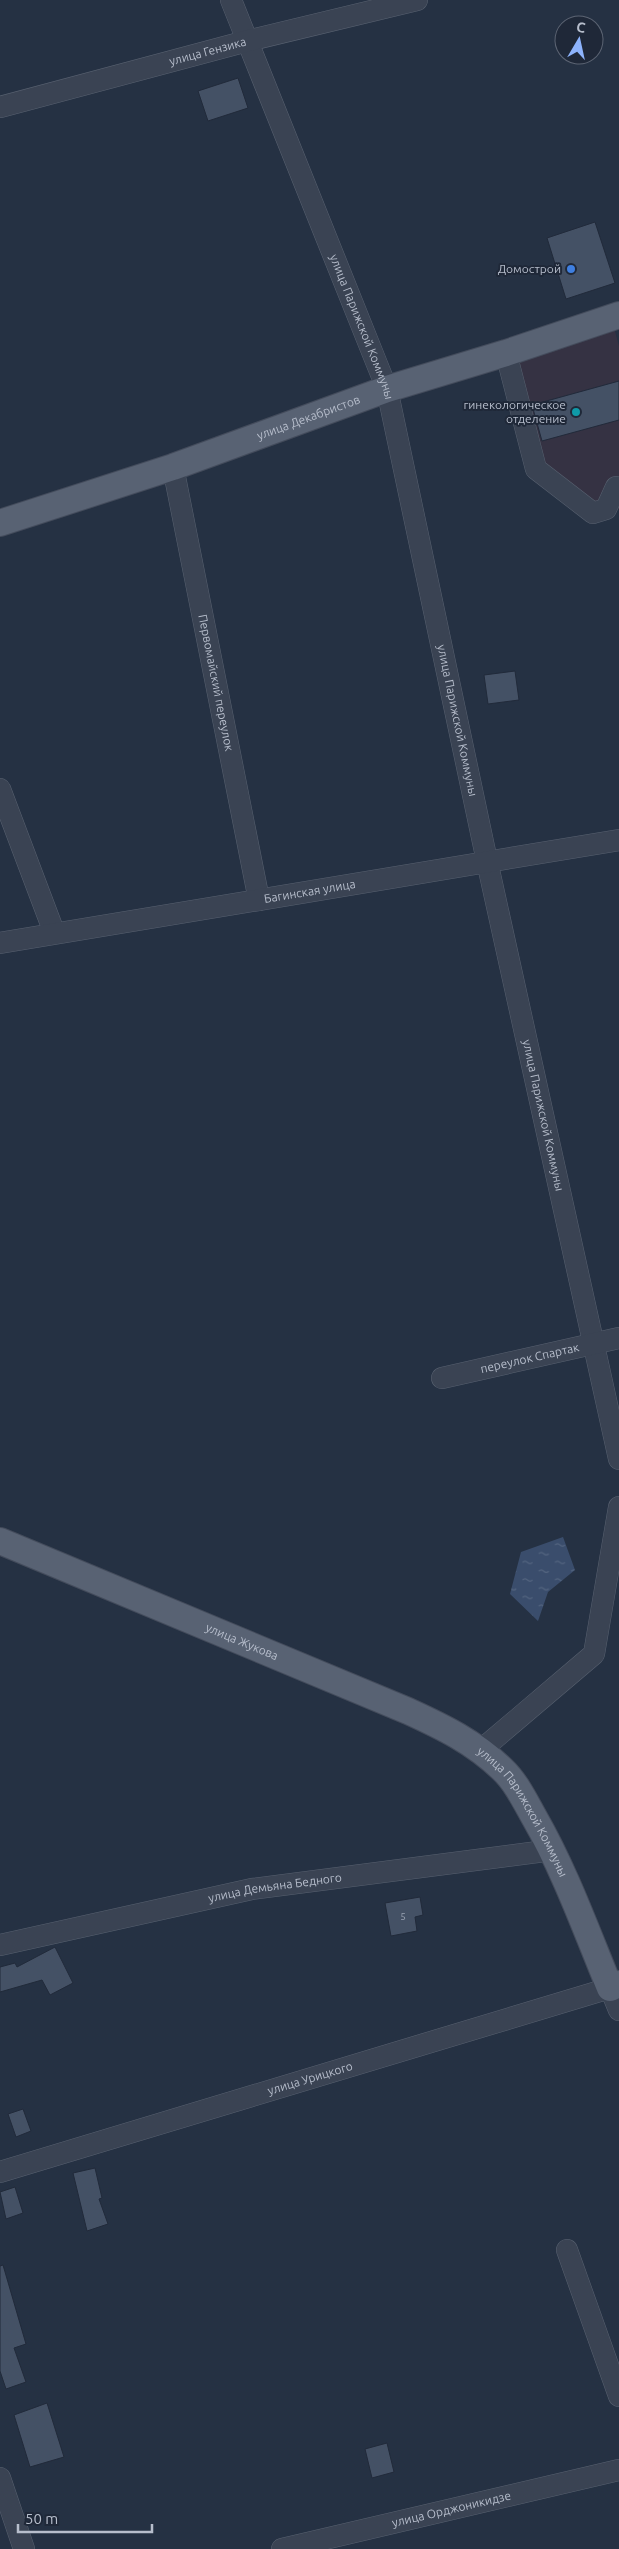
<svg xmlns="http://www.w3.org/2000/svg" width="619" height="2549" font-family="Ubuntu,sans-serif">
  <defs>
    <pattern id="water-ripples" width="26" height="14" patternUnits="userSpaceOnUse" patternTransform="scale(1.25)"><rect width="26" height="14" fill="#3a4d6c"/><path d="M2 4q2-2 4 0t4 0M15 11q2-2 4 0t4 0" fill="none" stroke="#546580"/></pattern>
  </defs>
  <rect width="100%" height="100%" fill="#253143"/>
  <path fill="#353243" d="M613,324L619,346V509L587,518L534,448L511,358Z"/>
  <path fill="url(#water-ripples)" d="M563,1537L575,1570L548,1592L538,1621L510,1594L521,1552Z"/>
  <path fill="#445165" stroke="#212a3a" d="M238,78L248,108L208,121L198,91Z
    M595,222L615,283L566,299L547,238Z
    M619,381V420L542,441L532,405Z
    M515,671L519,700L488,704L484,675Z
    M420,1897L423,1915L415,1917L417,1931L391,1936L385,1903Z
    M55,1947L73,1983L50,1995L42,1980L0,1992V1967L15,1963L17,1967Z
    M23,2109L31,2131L16,2137L8,2114Z
    M95,2168L102,2198L99,2199L108,2224L87,2231L73,2173Z
    M15,2187L23,2213L6,2219L0,2192Z
    M3,2265L26,2344L14,2348L26,2382L6,2389L0,2371V2266Z
    M47,2403L64,2457L30,2467L14,2415Z
    M387,2443L394,2472L372,2478L365,2449Z"/>
  <g fill="none" stroke-linecap="round" stroke-linejoin="round">
    <g stroke="#586170" stroke-width="22">
      <g id="minor">
        <path id="s1" d="M231,0L387,389L487,861L619,1459"/>
        <path id="s2" d="M0,107L247,41L417,0"/>
        <path d="M506,353L536,469L593,513L606,509L616,487"/>
        <path id="s3" d="M173,467L259,900"/>
        <path d="M0,789L54,932"/>
        <path id="s4" d="M0,943L619,840"/>
        <path id="s5" d="M442,1378L619,1338"/>
        <path d="M481,1750L594,1654L619,1507"/>
        <path id="s6" d="M0,1945L252,1889L553,1850"/>
        <path id="s7" d="M0,2172L610,1988L619,2010"/>
        <path d="M567,2250L619,2396"/>
        <path d="M0,2478L24,2549"/>
        <path id="s8" d="M282,2549L619,2470"/>
      </g>
    </g>
    <g stroke="#444c5c" stroke-width="28">
      <g id="major">
        <path id="s9" d="M0,523L173,467L387,389L506,353L619,315"/>
        <path id="s10" d="M0,1541L408,1711C443,1727 474,1742 502,1769C516,1782 525,1801 534,1817C565,1871 586,1930 610,1988L619,1984"/>
      </g>
    </g>
    <use href="#minor" stroke="#3a4353" stroke-width="21"/>
    <use href="#major" stroke="#586273" stroke-width="26"/>
  </g>
  <circle fill="#3f7fe0" stroke="#1f2838" stroke-width="2" cx="571" cy="269" r="5"/>
  <circle fill="#0f9aa8" stroke="#1f2838" stroke-width="2" cx="576" cy="412" r="5"/>
  <g text-anchor="middle" stroke-width="4" stroke-linejoin="round" paint-order="stroke">
    <g font-size="10" fill="#9aa3b2">
      <text x="403" y="1920">5</text>
    </g>
    <g font-size="12" fill="#b7becc" stroke="#1f2838">
      <text dy="4" stroke="none"><textPath href="#s2" startOffset="215">улица Гензика</textPath></text>
      <text dy="4" stroke="none"><textPath href="#s1" startOffset="352">улица Парижской Коммуны</textPath></text>
      <text dy="4" stroke="none"><textPath href="#s9" startOffset="326">улица Декабристов</textPath></text>
      <text dy="4" stroke="none"><textPath href="#s3" startOffset="220">Первомайский переулок</textPath></text>
      <text dy="4" stroke="none"><textPath href="#s1" startOffset="758">улица Парижской Коммуны</textPath></text>
      <text dy="4" stroke="none"><textPath href="#s4" startOffset="314">Багинская улица</textPath></text>
      <text dy="4" stroke="none"><textPath href="#s1" startOffset="1162">улица Парижской Коммуны</textPath></text>
      <text dy="4" stroke="none"><textPath href="#s5" startOffset="90">переулок Спартак</textPath></text>
      <text dy="4" stroke="none"><textPath href="#s10" startOffset="262">улица Жукова</textPath></text>
      <text dy="4" stroke="none"><textPath href="#s10" startOffset="600">улица Парижской Коммуны</textPath></text>
      <text dy="4" stroke="none"><textPath href="#s6" startOffset="281">улица Демьяна Бедного</textPath></text>
      <text dy="4" stroke="none"><textPath href="#s7" startOffset="324">улица Урицкого</textPath></text>
      <text dy="4" stroke="none"><textPath href="#s8" startOffset="174">улица Орджоникидзе</textPath></text>
    </g>
    <g font-size="12" fill="#b7becc" stroke="#1f2838" text-anchor="end">
      <text x="561" y="273">Домострой</text>
      <text x="566" y="409">гинекологическое<tspan x="566" dy="14">отделение</tspan></text>
    </g>
  </g>
  <g transform="translate(579 40) rotate(9)"><circle r="24" fill="#1f2838" stroke="#5c6473"/>
  <path d="M0-4L9 19L0 12L-9 19Z" fill="#8db3fc"/>
  <text y="-8" font-size="14" font-weight="bold" text-anchor="middle" fill="#b7becc">С</text>
  </g>
  <path d="M18 2524v8h134v-8" fill="none" stroke="#b7becc" stroke-width="2.5"/>
  <text x="25" y="2524" font-size="15" fill="#b7becc" stroke="#1f2838" stroke-width="4" paint-order="stroke">50 m</text>
</svg>
